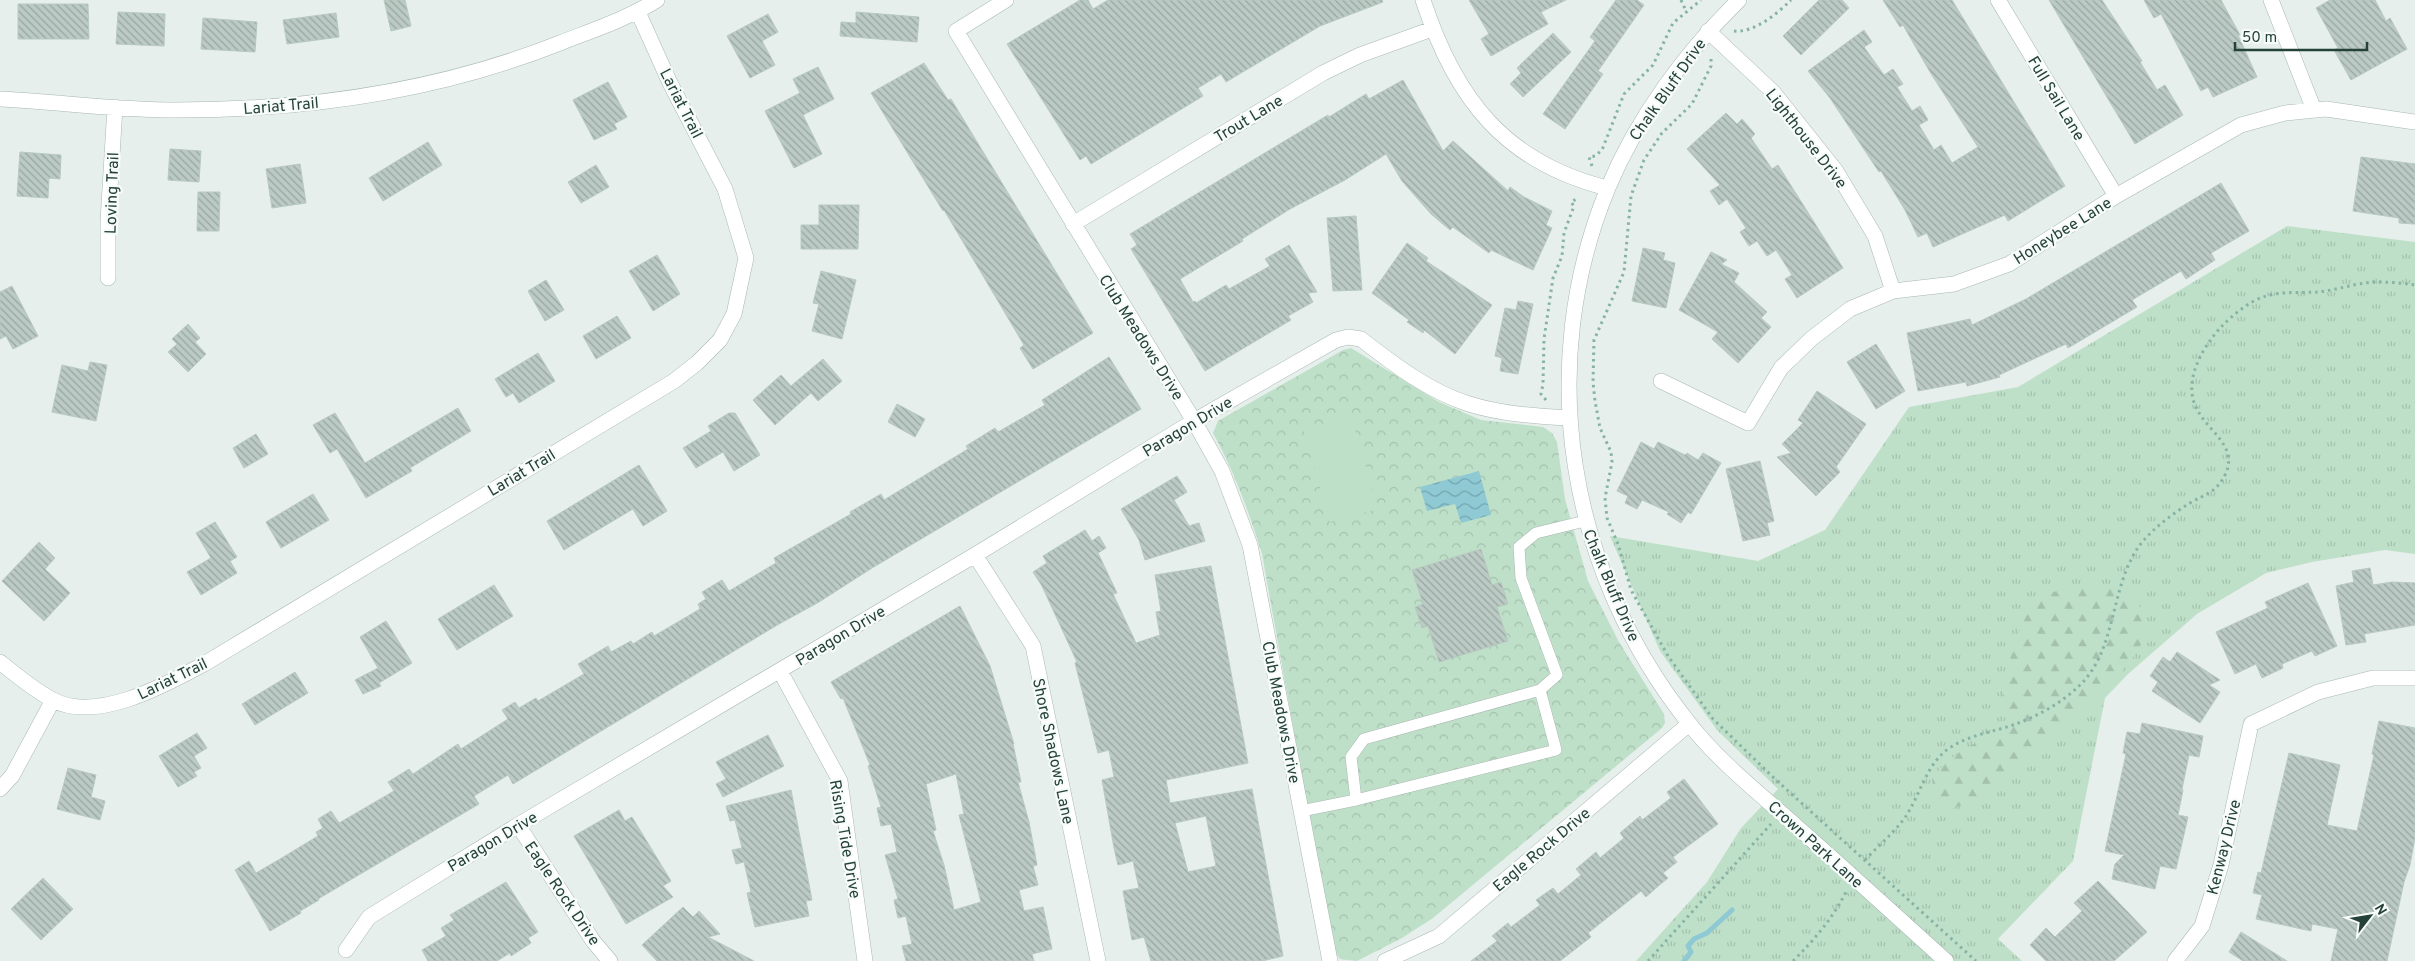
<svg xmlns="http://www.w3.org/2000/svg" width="2415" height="961" font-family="Overpass,sans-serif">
  <defs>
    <pattern id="grass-tufts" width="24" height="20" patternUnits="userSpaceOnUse" patternTransform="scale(1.25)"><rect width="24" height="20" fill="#bfe0c8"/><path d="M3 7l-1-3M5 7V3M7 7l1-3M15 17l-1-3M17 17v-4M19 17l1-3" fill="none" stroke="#a4c1ad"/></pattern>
    <pattern id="forest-firs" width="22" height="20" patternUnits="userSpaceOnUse" patternTransform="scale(1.25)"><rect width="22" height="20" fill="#bfe0c8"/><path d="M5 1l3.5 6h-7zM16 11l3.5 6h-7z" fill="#a4c1ad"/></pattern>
    <pattern id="park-crowns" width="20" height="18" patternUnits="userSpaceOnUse" patternTransform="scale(1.25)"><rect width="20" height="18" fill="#bfe0c8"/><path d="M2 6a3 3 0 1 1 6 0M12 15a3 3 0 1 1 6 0" fill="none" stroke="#a4c1ad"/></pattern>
    <pattern id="water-waves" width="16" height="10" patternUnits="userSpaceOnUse" patternTransform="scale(1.25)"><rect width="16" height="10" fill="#8ec9d4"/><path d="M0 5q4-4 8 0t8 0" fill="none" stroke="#74a5ad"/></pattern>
    <pattern id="building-back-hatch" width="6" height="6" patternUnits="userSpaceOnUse" patternTransform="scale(1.25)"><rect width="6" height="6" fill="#bbcac4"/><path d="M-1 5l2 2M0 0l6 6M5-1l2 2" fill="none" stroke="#98a6a0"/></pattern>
  </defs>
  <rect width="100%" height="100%" fill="#e6efeb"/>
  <path fill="url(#grass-tufts)" d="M2287,226L2415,242V554L2385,550L2312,562L2266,573L2197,614L2128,674L2105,698L2073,861L1998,939L2022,961H1636L1707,882L1741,828L1778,789L1717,730L1660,651L1610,536L1758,561L1825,530L1909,407L2018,387Z"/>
  <path fill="url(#forest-firs)" d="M2092,584C2112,586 2135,591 2142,612C2143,616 2147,622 2146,626C2145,665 2073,714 2045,737C2009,767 1996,793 1949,810C1939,801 1933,793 1932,779C1950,753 1974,742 2004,732L2010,717L2002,708C2001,683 2020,607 2044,596C2058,589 2076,587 2092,584Z"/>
  <path fill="url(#park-crowns)" d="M1351,348L1439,402L1481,420L1543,427L1552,433L1557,442L1565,499L1588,581L1619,642L1664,714L1665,723L1662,728L1433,918L1402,938L1357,961L1340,959L1333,949L1262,554C1249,512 1234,471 1213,433L1218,421L1343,350Z"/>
  <path fill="#bfe0c8" d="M1351,416L1378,509L1330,522L1304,430Z"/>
  <path fill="url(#water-waves)" d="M1479,471L1491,515L1461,523L1455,504L1427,511L1420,487Z"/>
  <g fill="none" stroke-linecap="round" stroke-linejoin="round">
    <path stroke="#8ec9d4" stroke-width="5" d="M1684,961L1691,952L1688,946L1694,939L1707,933L1732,910"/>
  </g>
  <path fill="url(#building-back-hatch)" stroke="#b8c9c2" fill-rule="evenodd" d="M384,0H405L411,26L391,31Z
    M1080,0H1088L1093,9L1108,0H1382L1383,2L1320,26L1226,82L1221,74L1198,88L1203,96L1091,164L1086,156L1080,160L1007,44Z
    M1469,0H1566L1541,12L1548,24L1491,56L1481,39L1489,34Z
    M1616,0H1637L1644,5L1598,71L1603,74L1565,129L1543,114L1595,41L1590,37Z
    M1819,0H1842L1849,8L1801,55L1783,36Z
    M1883,0H1952L2065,186L2008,221L2005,215L1933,247L1927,233L1918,237L1905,210L1881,171L1879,172L1830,98L1808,71L1864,30L1872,42L1864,47L1884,75L1893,69L1903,84L1897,87L1912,111L1920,106L1928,120L1919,125L1934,150L1941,145L1952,163L1978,147L1930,72L1903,25L1900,27Z
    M2049,0H2102L2142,61L2140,62L2157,90L2165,85L2183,115L2135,144Z
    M2144,0H2221L2240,35H2238L2257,77L2213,97L2208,87L2201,91L2161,14L2154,18Z
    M2330,0H2375L2386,21L2390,18L2407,49L2351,80L2334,50L2338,48L2316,8Z
    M18,4H88L89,39H18Z
    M118,12L165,14L164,46L116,44Z
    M856,12L919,17L917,42L840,36L841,22L856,23Z
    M336,13L339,37L287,44L283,20Z
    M768,14L778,32L762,41L775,65L750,78L727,36Z
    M203,18L257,22L255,52L201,49Z
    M1553,33L1571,52L1523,97L1510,84L1521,73L1517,68Z
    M924,63L948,100L951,99L1093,333L1033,369L1020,348L1024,345L944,210L943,211L871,93Z
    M818,67L834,99L803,115L822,154L794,168L765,111L800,93L793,79Z
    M1403,80L1443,151L1453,141L1508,191L1510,187L1524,197L1552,211L1546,225L1552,228L1533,270L1491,250L1489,253L1453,227L1450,230L1431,214L1402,181L1386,154L1345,180L1290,209L1242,239L1243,241L1180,279L1193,302L1195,301L1196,303L1226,285L1229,289L1270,266L1265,259L1289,245L1317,292L1308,293L1313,302L1288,316L1291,320L1205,371L1131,249L1137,245L1130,234L1328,115L1329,117L1366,94L1369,99Z
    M608,82L627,117L614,124L617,129L594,140L573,100Z
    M1726,113L1737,124L1742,119L1755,134L1751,138L1772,169L1778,165L1843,268L1797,298L1785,279L1792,275L1776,250L1767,256L1757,241L1749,246L1740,232L1746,228L1727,199L1719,205L1710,191L1720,185L1687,149Z
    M428,142L442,165L383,201L369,178Z
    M170,149L201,151L199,182L168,180Z
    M20,152L61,155L60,179L49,178L48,198L17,196Z
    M2361,157L2415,164V224L2399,223V218L2353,211Z
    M300,164L306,203L272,208L266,169Z
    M596,165L609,187L581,203L568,182Z
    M2221,183L2249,231L2211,253L2215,260L2186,279L2181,271L2132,300L2137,307L2068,348L2066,344L1999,375L2000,377L1967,386L1966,382L1918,391L1907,333L1970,319L1972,325L2026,299Z
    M198,192H220L219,231H197Z
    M819,205H859L858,249H801V225H819Z
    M1356,216L1362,290L1333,291L1327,218Z
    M1407,243L1428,258L1426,261L1492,305L1455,354L1424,330L1423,333L1407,322L1409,320L1372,293Z
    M1643,248L1665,253L1663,260L1675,263L1666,308L1632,301Z
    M1711,252L1727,260L1721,264L1739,273L1734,282L1767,312L1761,318L1771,327L1738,363L1712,339L1718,332L1679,310Z
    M657,255L680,294L653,311L629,271Z
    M821,271L856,280L842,339L812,331L819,304L813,303Z
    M546,280L564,310L545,321L528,291Z
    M12,286L38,336L13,349L6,336L0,339V292Z
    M1518,301L1533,304L1518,374L1500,371L1502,358L1495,356L1505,308L1516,310Z
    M617,316L631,338L596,359L583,336Z
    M188,324L200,338L195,342L206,354L188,372L168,352L177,344L172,339Z
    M1876,344L1905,391L1876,409L1847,362Z
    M538,353L555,381L519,403L513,393L506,397L495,379Z
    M1109,357L1141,409L872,568L819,602L779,624L513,784L508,775L474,796L479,804L318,899L319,900L300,911L301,913L270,931L235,870L249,861L256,873L280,859L318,836L316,832L323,828L318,819L331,811L339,823L394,791L388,782L409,769L413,774L458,744L461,749L508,719L502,710L515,702L519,708L536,698L538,701L584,674L578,664L608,646L611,652L631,641L633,644L652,632L654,636L700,609L698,604L706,599L702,592L722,580L729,591L776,563L774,558L851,514L850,512L881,494L884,500L968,449L966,446L995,428L998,432L1045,405L1042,400Z
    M823,359L842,381L818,401L811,393L775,425L753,400L781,375L791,386Z
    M90,362L107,365L96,421L52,412L62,365L88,371Z
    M1817,391L1866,424L1836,467L1840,472L1816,496L1777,457L1791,453L1782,444L1803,423L1798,420Z
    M897,404L925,419L915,437L888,422Z
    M458,408L471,431L410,468L412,471L366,498L337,449L330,453L313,425L335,413L365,463Z
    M729,413H735L760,455L734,471L723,452L696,468L683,448L711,431L708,426Z
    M256,434L268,454L244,468L233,448Z
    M1641,442L1654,449L1658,442L1685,455L1687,453L1698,460L1703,453L1721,463L1691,514L1688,512L1681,523L1667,514L1669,512L1642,500L1637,509L1625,503L1628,496L1617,491Z
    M1760,461L1774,521L1767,523L1770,535L1743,541L1726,469Z
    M639,465L667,511L643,526L633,509L564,550L547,521Z
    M1177,476L1187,492L1174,500L1189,526L1199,523L1205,541L1145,560L1139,540L1121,509Z
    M313,494L329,520L281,548L266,522Z
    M215,522L237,557L230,561L237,573L201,595L187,572L211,558L196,533Z
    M1085,530L1092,541L1099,536L1106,548L1098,553L1117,593L1113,594L1136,643L1160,635L1156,612L1161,611L1155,575L1211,566L1248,763L1166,780L1170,803L1252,789L1283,956L1262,961H1151L1144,937L1132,940L1123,891L1139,888L1133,861L1118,865L1114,848L1102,780L1114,777L1109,750L1098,753L1075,663L1077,662L1042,586L1033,572L1047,563L1043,556ZM1206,816L1216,866L1188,872L1175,823Z
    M39,542L55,558L45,569L70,593L44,621L2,581Z
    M1481,549L1492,585L1501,582L1508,604L1497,607L1508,641L1439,662L1428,626L1422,628L1415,607L1423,604L1412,570Z
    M2370,568L2373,585L2392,582L2415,583V625L2364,634L2366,642L2346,645L2336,586L2354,582L2352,571Z
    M2308,583L2337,646L2315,656L2312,651L2282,664L2283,668L2262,678L2256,664L2235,674L2216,632L2268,608L2265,602Z
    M494,585L513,616L457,650L438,619Z
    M960,606L990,666L1014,744H1013L1021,782H1018L1029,822L1037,865L1033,866L1038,885L1019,890L1024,911L1043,907L1052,949L1032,954L1034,961H906L902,946L912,944L906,916L898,918L894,900L898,899L885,855L897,852L891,824L881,826L877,808L881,807L868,766L870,765L843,698L841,699L831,682ZM956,774L964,814L959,815L981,902L954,910L944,865L933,831L936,830L926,784Z
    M386,621L412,663L379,683L381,686L363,694L355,680L378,668L360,637Z
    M2177,652L2220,680L2209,685L2220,692L2200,723L2152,691L2158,682L2150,676L2163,657L2170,662Z
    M295,672L308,693L255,725L242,704Z
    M2379,721L2415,728V837L2410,865L2404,882L2387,961H2331L2338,929L2312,924L2311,931L2256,919L2262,895L2253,893L2258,872L2261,873L2289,753L2340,765L2327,825L2357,831L2374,755L2372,754Z
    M2142,723L2203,736L2199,757L2189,755L2182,789L2183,790L2178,815L2188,817L2176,869L2160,866L2155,889L2112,879L2115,864L2124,855L2105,851L2126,754L2123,753L2127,732L2140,734Z
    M197,733L207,748L194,756L201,768L194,772L197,776L178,787L159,756Z
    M768,735L784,766L723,797L716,784L726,779L716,762Z
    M68,768L96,775L91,797L105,801L100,820L57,809Z
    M1684,779L1718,824L1673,857L1677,862L1663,873L1668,878L1656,888L1646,897L1641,891L1588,933L1591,937L1560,961H1471L1497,941L1492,936L1508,923L1511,927L1540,905L1536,900L1553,888L1558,894L1581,875L1576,869L1596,852L1600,858L1624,838L1620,833L1640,816L1642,820L1671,798L1667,792Z
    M791,790L812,900L806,901L809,916L755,927L747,893L751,892L744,862L736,864L732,850L742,848L735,820L730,821L726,806Z
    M619,810L625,821L632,817L671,881L663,886L673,897L626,924L574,836Z
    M43,878L73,909L41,940L11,909Z
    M2098,881L2147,932L2114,961H2046L2030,945L2046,928L2055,937L2082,911L2074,903Z
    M506,882L538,932L528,938L531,943L511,956L510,953L497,961H428L422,950L446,936L441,928L454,920L450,915Z
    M683,907L693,917L699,911L720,934L708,937L754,961H657L642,945Z
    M2241,932L2260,944L2287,961H2243L2229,952Z"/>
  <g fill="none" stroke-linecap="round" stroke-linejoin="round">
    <g stroke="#a8b8b2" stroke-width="12">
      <path id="service" d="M1356,800L1351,757L1364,739L1540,690L1557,675L1521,578L1519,547L1536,533L1585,521
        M1301,811L1356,800L1556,750L1540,690"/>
    </g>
    <g stroke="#a8b8b2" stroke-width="16">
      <path id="minor" d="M1006,0L956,31L1194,421L1222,471L1250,545L1330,961
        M1423,0C1455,98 1504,162 1607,188
        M1998,0L2116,196
        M2271,0L2314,110
        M1708,31L1773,92L1836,171L1875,236L1893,291
        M0,99C59,102 118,110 177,110C308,110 439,91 560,43C593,30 627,19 657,0
        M1073,224L1323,73L1360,55L1432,29
        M108,278V221L115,107
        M1661,381L1748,423L1781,368L1811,339L1850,309L1893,291L1954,284L2009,264L2116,196L2241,125L2285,113L2326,109L2415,122
        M975,555L1033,646L1098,961
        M0,662C16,675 34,690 53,700C97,723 165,685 204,664L674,381L697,363L720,340L734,314L746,258L725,189L670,83L638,12
        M780,671L840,781L865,961
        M0,789L12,776L53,700
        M518,825L593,941L610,961
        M346,950L369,917L518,825L975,555L1194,421L1336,340L1348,337L1361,339C1393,364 1430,392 1469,404C1501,414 1535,416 1568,418
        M1385,961L1439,936L1689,724
        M2175,961L2202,926L2221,865L2251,724L2318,692L2373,678H2415"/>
    </g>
    <g stroke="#a8b8b2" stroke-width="16">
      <path id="tertiary" d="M1739,0C1685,53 1637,118 1608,188C1534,367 1568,571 1688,722C1718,761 1759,793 1796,826C1846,870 1896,916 1946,961"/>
    </g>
    <path stroke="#86b3a5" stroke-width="3" stroke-dasharray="2.5 4" stroke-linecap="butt" d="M1681,0L1686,11
      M1734,31C1754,33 1777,14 1791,0
      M1711,59V66L1692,104L1662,133L1644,160L1631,196L1624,272L1594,340L1593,382L1595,401L1600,428L1611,452L1612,462L1605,498L1607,518L1618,544L1631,590L1668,656L1713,719L1775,779L1976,961
      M1592,166L1589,157L1595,156L1602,150L1624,94L1653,65L1673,23L1701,0
      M1546,400L1541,394L1543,384L1544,339L1553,278L1562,256L1564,233L1574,206L1571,202L1578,198
      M1865,860C1878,846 1895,832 1906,816C1921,793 1927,762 1951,747C1970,735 1992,732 2013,725C2036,717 2062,703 2080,685C2119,647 2109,582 2143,541C2156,526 2174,513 2190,503C2205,494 2216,493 2225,475C2239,447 2209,432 2198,411C2181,383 2202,348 2221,327C2232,316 2248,302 2263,297C2280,291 2300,293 2318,292C2338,290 2358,282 2378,282C2390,282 2403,283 2415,285
      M1648,961L1771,824
      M1793,961C1815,939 1833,918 1847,890"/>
    <use href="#service" stroke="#fff" stroke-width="11"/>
    <use href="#minor" stroke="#fff" stroke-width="15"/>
    <use href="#tertiary" stroke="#fff" stroke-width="15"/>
  </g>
  <g text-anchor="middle" stroke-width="4.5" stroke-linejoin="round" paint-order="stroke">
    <g font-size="16" fill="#24423a" stroke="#f7fbf9">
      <text transform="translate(1667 89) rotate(-55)" y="6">Chalk Bluff Drive</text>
      <text transform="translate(2057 98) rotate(59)" y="6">Full Sail Lane</text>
      <text transform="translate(682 103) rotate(63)" y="6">Lariat Trail</text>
      <text transform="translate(281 105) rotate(-5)" y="6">Lariat Trail</text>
      <text transform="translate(1248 118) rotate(-31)" y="6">Trout Lane</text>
      <text transform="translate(1807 138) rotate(52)" y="6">Lighthouse Drive</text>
      <text transform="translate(111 193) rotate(-88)" y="6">Loving Trail</text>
      <text transform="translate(2062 230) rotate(-32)" y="6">Honeybee Lane</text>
      <text transform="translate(1142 337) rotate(58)" y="6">Club Meadows Drive</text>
      <text transform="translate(1187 426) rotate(-31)" y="6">Paragon Drive</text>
      <text transform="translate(521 472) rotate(-31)" y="6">Lariat Trail</text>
      <text transform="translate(1612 585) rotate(67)" y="6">Chalk Bluff Drive</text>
      <text transform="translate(840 635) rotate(-31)" y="6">Paragon Drive</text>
      <text transform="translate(172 678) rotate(-26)" y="6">Lariat Trail</text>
      <text transform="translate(1282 712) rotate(79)" y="6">Club Meadows Drive</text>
      <text transform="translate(1054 751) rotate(78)" y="6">Shore Shadows Lane</text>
      <text transform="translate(846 839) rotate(80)" y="6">Rising Tide Drive</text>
      <text transform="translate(492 841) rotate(-31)" y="6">Paragon Drive</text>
      <text transform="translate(1816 844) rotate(42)" y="6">Crown Park Lane</text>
      <text transform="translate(2223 847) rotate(-76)" y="6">Kenway Drive</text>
      <text transform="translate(1541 849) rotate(-40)" y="6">Eagle Rock Drive</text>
      <text transform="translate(563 893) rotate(56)" y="6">Eagle Rock Drive</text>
    </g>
  </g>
  <g transform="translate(2370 916) rotate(59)" stroke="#f7fbf9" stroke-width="4" paint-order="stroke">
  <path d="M0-4L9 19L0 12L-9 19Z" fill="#24423a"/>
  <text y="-8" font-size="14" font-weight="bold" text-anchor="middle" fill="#24423a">N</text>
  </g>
  <path d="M2235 42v8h132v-8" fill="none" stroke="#24423a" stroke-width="2.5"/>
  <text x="2242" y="42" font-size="15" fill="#24423a" stroke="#f7fbf9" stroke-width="4" paint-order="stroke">50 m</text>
</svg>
